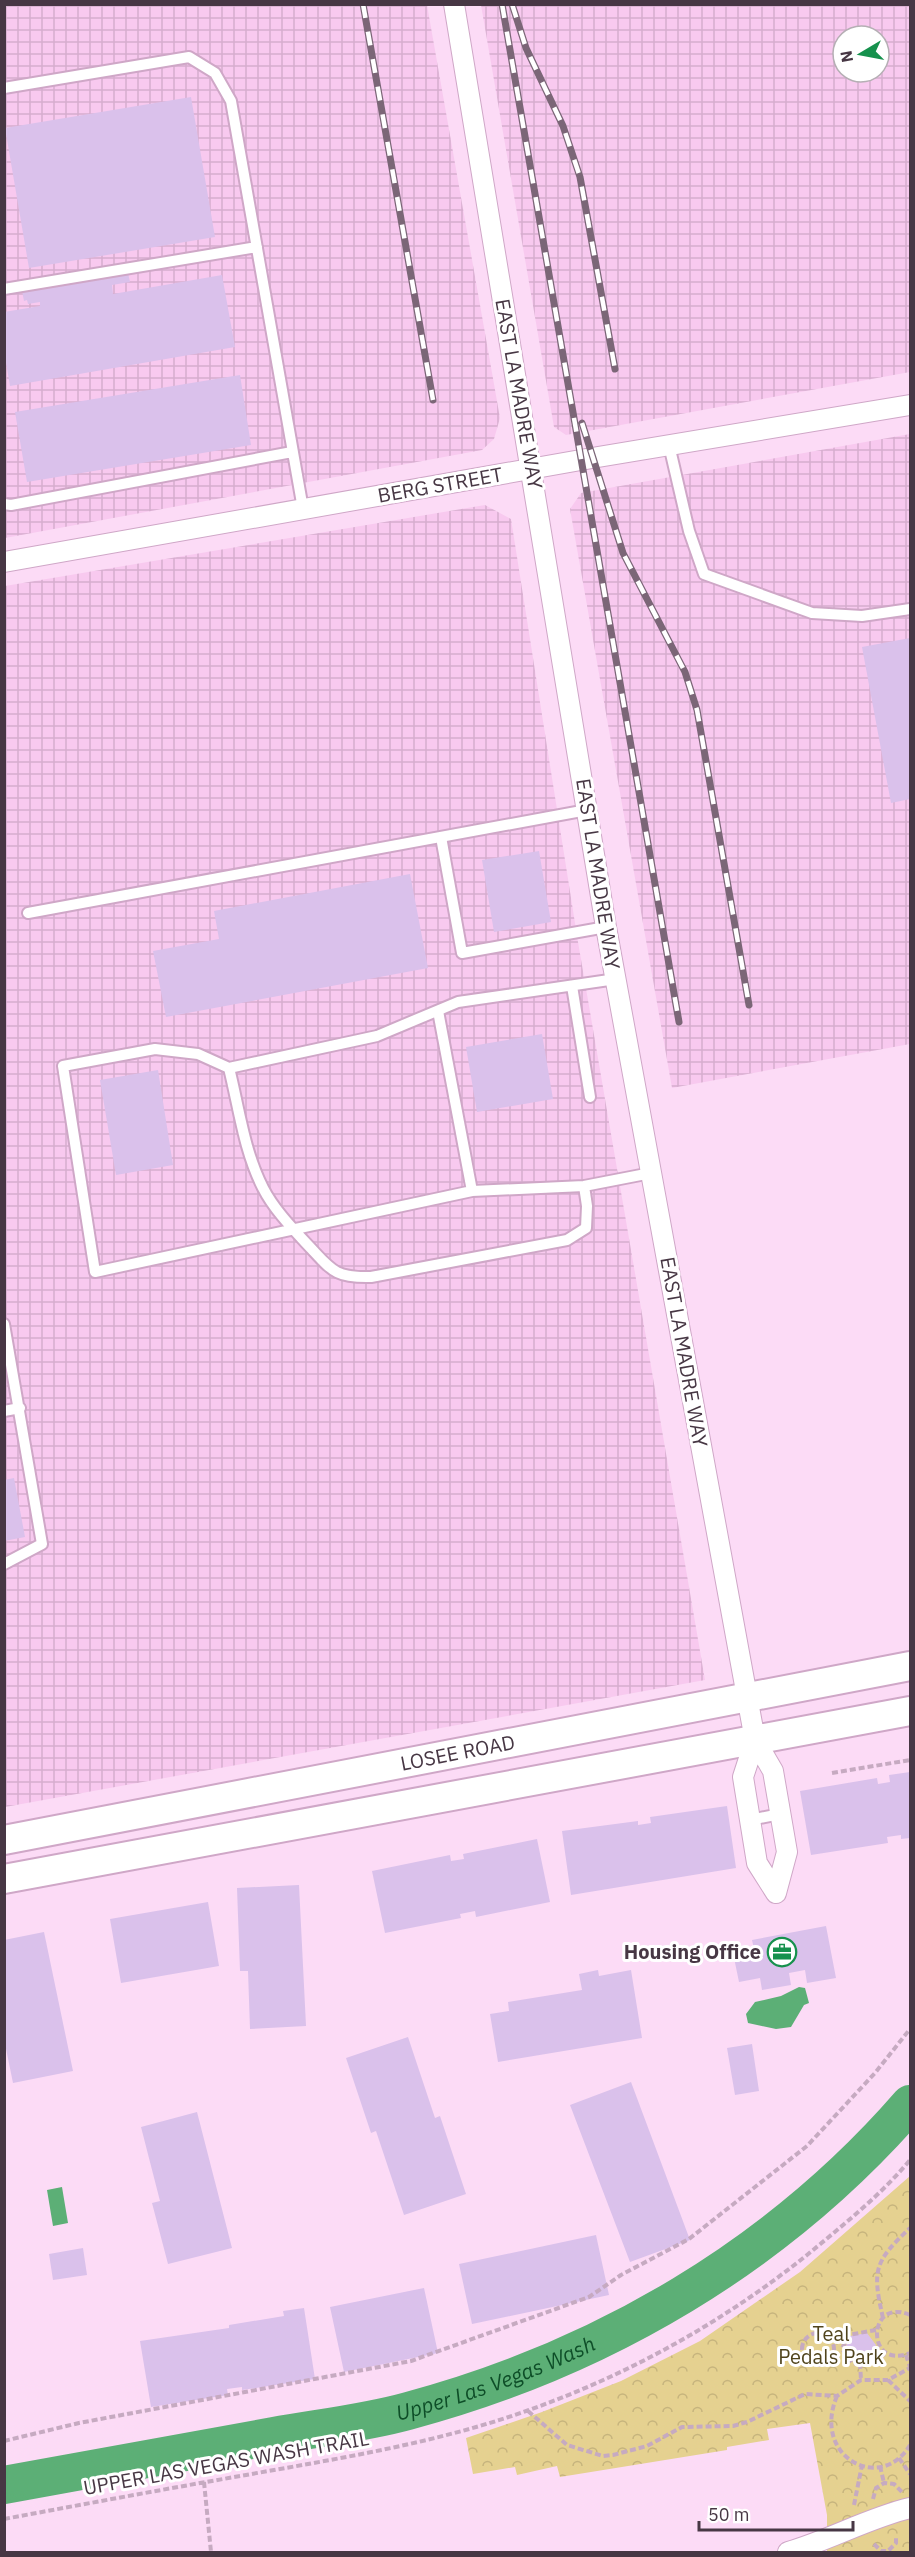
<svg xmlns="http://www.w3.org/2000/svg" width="915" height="2557" font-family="'IBM Plex Sans',sans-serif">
  <defs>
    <pattern id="industrial-grid" width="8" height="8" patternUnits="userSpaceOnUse" patternTransform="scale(1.5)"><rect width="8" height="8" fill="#f8c9ef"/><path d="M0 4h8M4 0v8" fill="none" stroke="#d6adce"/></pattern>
    <pattern id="park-crowns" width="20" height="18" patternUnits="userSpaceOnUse" patternTransform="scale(1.5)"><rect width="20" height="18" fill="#e5d190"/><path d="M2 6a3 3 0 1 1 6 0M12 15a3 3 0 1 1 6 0" fill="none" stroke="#c6b47d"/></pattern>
  </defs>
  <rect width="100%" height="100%" fill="#fcdbf6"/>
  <path fill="url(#industrial-grid)" fill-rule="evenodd" d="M5,5H427L500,418L494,439L482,450L5,538Z
    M481,5H910V372L566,435L554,427ZM843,36H879V72H843Z
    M910,434V1044L672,1088L570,509L581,493Z
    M485,505L511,519L578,942L705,1680L5,1807V586Z"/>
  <path fill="url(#park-crowns)" d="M910,2176V2552H827V2515L810,2423L767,2429L769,2440L727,2447V2450L560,2477L557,2466L517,2475L515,2467L473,2474L466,2438L542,2412L621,2381L700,2341L800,2272Z"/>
  <path fill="#5caf76" d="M799,1987L805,1988L809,2003L804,2005L791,2027L776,2029L748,2023L746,2014L755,2002L781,1996Z
    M62,2187L68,2223L53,2226L47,2190Z"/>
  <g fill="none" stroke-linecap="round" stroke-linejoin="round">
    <path stroke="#5caf76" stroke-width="38" id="s1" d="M4,2485C94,2468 184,2452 274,2436C318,2428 365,2423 408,2411C602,2359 778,2256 910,2104"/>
  </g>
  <path fill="#dac1eb" d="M191,97L215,237L29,268L5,128Z
    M128,273L130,282L112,285L113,294L222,275L235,347L10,386L4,351V312L40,306V302L28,304L27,300L24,301L22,291Z
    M240,375L251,445L27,482L15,412Z
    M910,638V799L891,803L862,647Z
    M539,851L551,922L494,932L482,860Z
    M410,874L428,968L166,1017L153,951L219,939L214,911Z
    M542,1034L553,1099L477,1112L466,1047Z
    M158,1070L173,1165L116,1175L100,1080Z
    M14,1478L25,1537L4,1541V1480Z
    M910,1772V1838L901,1839V1835L887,1837L888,1843L811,1855L800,1791L877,1778L878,1784L890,1782L889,1775Z
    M727,1806L736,1868L571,1895L562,1831L638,1821V1825L651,1823L650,1817Z
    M537,1839L550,1902L476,1917L475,1911L460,1914L461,1918L385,1933L372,1871L450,1855L451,1861L464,1859L463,1854Z
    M299,1885L306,2026L250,2029L248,1971H240L237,1888Z
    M208,1902L219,1966L121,1983L110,1919Z
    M826,1926L836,1978L807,1983L805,1970L789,1973L791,1985L762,1990L760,1978L739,1982L733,1953L754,1949L752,1940Z
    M44,1932L73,2071L13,2083L4,2039V1940Z
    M598,1970L599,1976L631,1970L642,2038L498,2062L490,2014L509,2011L508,2002L582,1990L579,1974Z
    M408,2037L435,2118L440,2116L466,2194L404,2215L376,2131L371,2133L346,2058Z
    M752,2044L759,2091L735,2095L727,2048Z
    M631,2082L690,2240L630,2262L570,2105Z
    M197,2112L232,2248L168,2264L152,2203L160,2201L141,2127Z
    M596,2235L609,2295L472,2324L459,2264Z
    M83,2248L87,2275L53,2280L49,2254Z
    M424,2288L438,2353L344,2372L330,2307Z
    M304,2308L315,2379L242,2390V2387L227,2389L228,2395L151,2407L140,2341L229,2328V2325L284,2316L283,2311Z
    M867,2333L876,2345L871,2360L855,2363L844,2351L850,2336Z"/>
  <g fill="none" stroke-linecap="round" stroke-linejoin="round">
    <g stroke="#cfa7c7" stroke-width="14">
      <path id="lane" d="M4,88L189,57L215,73L231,101L303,509
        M4,289L257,247
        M669,445L689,531L704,574L812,613L862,616L910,609
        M4,504L11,505L292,452
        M441,837L462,953L606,927
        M28,913L587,810
        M572,986L590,1097
        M438,1011L472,1191L95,1272L63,1066L155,1049L198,1054L229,1068L377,1036L458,1002L616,979
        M229,1068C239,1108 244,1151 263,1188C273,1208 291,1227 306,1243C331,1269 333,1278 371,1277L567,1240L586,1228L587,1206L584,1186
        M472,1191L584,1186L651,1173
        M4,1324L42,1544L4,1564
        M4,1411L20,1408
        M750,1820L780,1814"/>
    </g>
    <g stroke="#cfa7c7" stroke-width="22">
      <path id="street" d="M454,4L606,927L755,1740L773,1771L787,1852L776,1893
        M4,562L592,458L910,405
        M755,1740L743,1777L757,1863L776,1893
        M788,2552C830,2540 868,2518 910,2508"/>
    </g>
    <g stroke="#cfa7c7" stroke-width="32">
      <g id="secondary">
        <path id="s2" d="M4,1840L910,1666"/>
        <path d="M4,1879L910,1711"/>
      </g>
    </g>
    <path stroke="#c6aac1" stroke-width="4" stroke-dasharray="6 3" stroke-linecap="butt" d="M832,1773L910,1760
      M910,2315C867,2296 865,2371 910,2353
      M883,2318C872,2270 874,2262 910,2228
      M876,2330L848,2335L842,2349L853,2364L873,2361L887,2353
      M802 2349a16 16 0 1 1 32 0a16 16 0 1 1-32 0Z
      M906,2355L910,2367
      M860,2363L861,2380
      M888,2380L910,2401
      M837,2396C811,2457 881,2494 910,2445
      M528,2411L567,2445L603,2456L613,2455L647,2446L682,2427L733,2426L747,2422L805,2394L837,2396L861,2380H888L910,2368
      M4,2441L79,2423L411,2361L589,2297L621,2275L689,2239L807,2146L875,2073L910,2029
      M899,2458L910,2474
      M880,2466L884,2483
      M204,2482L211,2552
      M873,2499L876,2488L884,2483L894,2484L902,2492
      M854,2505L862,2465
      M4,2519C85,2504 165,2489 246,2475C341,2458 437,2443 529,2410C630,2374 723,2322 807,2255C843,2225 880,2196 910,2160
      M874,2544L881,2551H888L896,2543V2537"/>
    <use href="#lane" stroke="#fff" stroke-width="10"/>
    <use href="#street" stroke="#fff" stroke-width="20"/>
    <use href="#secondary" stroke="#fff" stroke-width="28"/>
    <g stroke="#7b6677" stroke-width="7">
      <path id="rail" d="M363,4L433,400
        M502,4L679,1022
        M512,4L526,48L563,126L580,177L615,369
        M582,423L623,553L685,672L697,710L749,1005"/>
    </g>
    <use href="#rail" stroke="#fff" stroke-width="4.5" stroke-dasharray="14" stroke-linecap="butt"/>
  </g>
  <defs>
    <g id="office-ring" transform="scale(1.5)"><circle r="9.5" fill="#fff" stroke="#16914d" stroke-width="1.5"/><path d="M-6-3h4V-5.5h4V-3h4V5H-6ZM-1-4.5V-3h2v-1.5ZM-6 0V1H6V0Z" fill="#16914d"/></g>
  </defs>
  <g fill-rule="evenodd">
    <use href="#office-ring" x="782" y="1952"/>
  </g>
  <g text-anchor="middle" stroke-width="6" stroke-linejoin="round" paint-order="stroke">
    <g font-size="20" fill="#473744" stroke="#fff">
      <text transform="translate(519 394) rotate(80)" y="7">EAST LA MADRE WAY</text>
      <text transform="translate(440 485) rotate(-10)" y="7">BERG STREET</text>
      <text transform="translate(598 874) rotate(81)" y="7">EAST LA MADRE WAY</text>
      <text transform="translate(684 1352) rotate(80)" y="7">EAST LA MADRE WAY</text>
      <text dy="7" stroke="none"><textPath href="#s2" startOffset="462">LOSEE ROAD</textPath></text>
      <text transform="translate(226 2463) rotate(-10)" y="7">UPPER LAS VEGAS WASH TRAIL</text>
    </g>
    <g font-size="20" font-weight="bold" fill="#473744" stroke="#fff" text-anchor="end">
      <text x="761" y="1959">Housing Office</text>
    </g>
    <g font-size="20" fill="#50441c" stroke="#fff">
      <text x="831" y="2341">Teal<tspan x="831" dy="23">Pedals Park</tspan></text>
    </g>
    <g font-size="21" font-style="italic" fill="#0e4e28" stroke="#fff">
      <text dy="7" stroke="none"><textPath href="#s1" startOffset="504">Upper Las Vegas Wash</textPath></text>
    </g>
  </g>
  <rect width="915" height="2557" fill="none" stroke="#473744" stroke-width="12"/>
  <g transform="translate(861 54) rotate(260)"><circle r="28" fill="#ffffff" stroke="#b5afb4" stroke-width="1.5"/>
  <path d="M0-4.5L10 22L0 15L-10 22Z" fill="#16914d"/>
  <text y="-9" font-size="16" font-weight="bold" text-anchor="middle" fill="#473744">N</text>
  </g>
  <path d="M699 2521v9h154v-9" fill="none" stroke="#473744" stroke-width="3"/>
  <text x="708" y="2521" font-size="18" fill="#473744" stroke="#ffffff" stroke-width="4.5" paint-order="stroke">50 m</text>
</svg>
